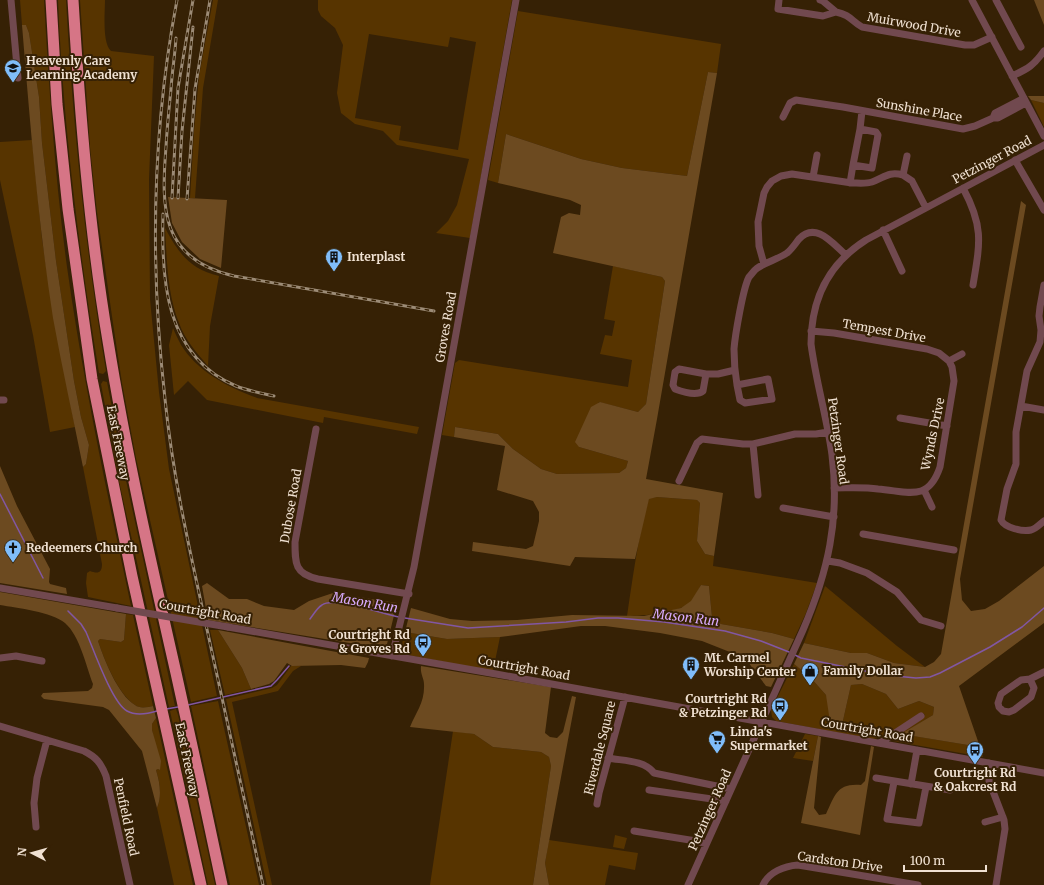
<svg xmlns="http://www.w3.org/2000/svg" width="1044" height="885" font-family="Merriweather,serif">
  <rect width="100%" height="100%" fill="#362105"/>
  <path fill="#573400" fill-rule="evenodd" d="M20,0H44C49,89 55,178 67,267C83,381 107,493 131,606L88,597L86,583L87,573L90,571C98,574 102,573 102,564L83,467L86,464L89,445L81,417L74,381L56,261L42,143L39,97L29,33L26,25H22Z
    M58,0H66C73,125 85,248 106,371L103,374L99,373C79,250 63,125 58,0Z
    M80,0H105C105,12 102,43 111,51L154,56L149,179L150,299L159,392L169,469L217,696L191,702L136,458L122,383L113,323L97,212L90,147Z
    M213,0H218L203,88L195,198H190L194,131L199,76Z
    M318,0H512L470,238L436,233L448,221L457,205L469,159L397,145L383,131L355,124L341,113L337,93L343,45L335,28L321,16L318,10ZM369,34L448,47L450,37L476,42L458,150L399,140L401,126L355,118Z
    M518,11L721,44L717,73L708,72L687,176L622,168L581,159L506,134L498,183L488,180Z
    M1031,100L1044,103V127Z
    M32,140L42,239L54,318L75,427L50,432L33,335L0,180V142Z
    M165,228C179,254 190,269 219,276L210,326L208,366C197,353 185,340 179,323C167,293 167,260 165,228Z
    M613,266L662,277L665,281L646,404L638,412L599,402L579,447L628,461L626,468L619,473L557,474L541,469L513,449L498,434L455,427L454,437L442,435L455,363L459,360L628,387L632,360L600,354L605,335L612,336L615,321L604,319Z
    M173,328C175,333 178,339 181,345C198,372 228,387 257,398L419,427L417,434L324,417L323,423L207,400L188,381L174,395L169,345Z
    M103,381L107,382L127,485L175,706L169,707L119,481L101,384Z
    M657,497L697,500L700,503L697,541L705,554L714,556L713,566L817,583L806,613L794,639L772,633L721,624L712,617L709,586L701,585C698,590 695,598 691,602C679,613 643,616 627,616C633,576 638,537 649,498Z
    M825,586L897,646L925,667L894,663L867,653H851L804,643Z
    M126,614L133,615L153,706C148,707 140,709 135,705C118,694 104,659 98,641L100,639L121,642L124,640Z
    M210,630H218L242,668L251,689L225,695Z
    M405,632L447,639L500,637L493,671L408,655L401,647Z
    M794,664L810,677L826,695L842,725L851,685L862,684L886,694L898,709L919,701L934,707L933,715L902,734L980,747L983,757L893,741V737L925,715L923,713L887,736L873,739L776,721L772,717L771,710Z
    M291,666H301L293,671L278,691L232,702L272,885H267L226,699L272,688L277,685Z
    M218,701L259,885H230L191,706Z
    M176,709L178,715L215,885H208L170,711Z
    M156,718L193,885H174L157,808C162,797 160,782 156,770L158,769L160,770L152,730V724Z
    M453,731L474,734L493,747L541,752L549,757L551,766L533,885H430Z
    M805,734L818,736L813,761L793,758Z
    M615,835L627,838L624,849L613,847Z
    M549,840L638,853L635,870L609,865L605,885H549L545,863Z"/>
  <path fill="#6c4a20" d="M1034,0H1044V25Z
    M22,25H26L29,33L39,97L42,143L56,261L74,381L81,417L89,445L86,464L83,467C73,417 62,368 53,318C38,221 30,123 22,25Z
    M708,72L717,73L657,419L646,479L723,493L714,556L705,554L697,541L700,503L697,500L657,497L649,499L635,559L575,557L570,566L472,551L473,542L526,549L533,546L539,521V512L533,501L497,490L505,446L454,437L455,427L498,434L513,449L541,469L557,474L619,473L626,468L628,461L579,447L575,442L591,407L600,402L638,412L646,404L665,281L662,277L553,253L561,217L569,213L580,215L581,205L570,200L498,183L506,134L581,159L622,168L687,176Z
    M1028,96H1044V103L1031,100Z
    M168,197L227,200L221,268L200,259L182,242L172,223Z
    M1021,201L1026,205L960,579L962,600L971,611L985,609L999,601L1044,566V623L959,686L980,747L901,734L933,715L934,707L919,701L898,709L886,694L862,684L851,685L842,725L830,722L826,695L810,677L794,664L804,643L851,653H867L894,663L925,667L934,662L941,654Z
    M0,466L17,506L50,569L49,582L50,584L66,588L67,594L0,583Z
    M207,583L229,599H247L264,606L294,610L309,601L333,593L397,603L387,644L380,647L368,646L208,620L202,586Z
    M701,585L709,586L712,617L721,624L772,633L794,639L771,687L766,686L745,658L702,641L660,633L605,626H581L500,637L447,639L405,632L411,608L450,619L472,621L517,620L572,615L644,616L681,608L691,601Z
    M0,592L126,614L124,640L121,642L100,639L98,641C104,659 118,695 135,705C140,709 148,707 153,706L156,718L152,724V730L161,761L160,770L158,769L156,770C160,783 162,796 157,808L142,751L109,710L103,707L44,699L41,696L43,693L88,691L92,688L93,684C86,666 80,636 65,623C52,612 17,608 0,605Z
    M218,630L369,658L368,662L365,668L341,665L292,666L287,663L274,681L269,684L251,689L242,668Z
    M421,666L551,687L545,733L550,737L557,738L563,732L572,696L576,697L545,863L549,885H533L551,766L549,757L541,752L493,747L474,734L410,727C416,712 425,702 424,684C424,678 420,674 421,666Z
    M818,736L821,737L814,808L819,815L826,814C835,795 837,783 861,785L865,781L871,746L874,747L860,835L801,823Z"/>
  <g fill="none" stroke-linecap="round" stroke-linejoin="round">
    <path stroke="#8257a3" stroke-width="1.5" d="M0,494L43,578
      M68,611L81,624L86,632C93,648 112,703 127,711C136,716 147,714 157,711
      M405,618L468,628L566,622L598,618H618L664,622L725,631L761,641L789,652
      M310,619C313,615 317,608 322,605C334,596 383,614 399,617
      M795,655L801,658L885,675L916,678L930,677L940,673L990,647L1022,627L1044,608
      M188,705L271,686L277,680L289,666
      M166,709L178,707"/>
    <path stroke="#71494f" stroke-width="7" d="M11,0L18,78
      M779,0L778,9L823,16L836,12L823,1L820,0
      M972,0L1044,136
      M996,0L1021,47
      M836,12C851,15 851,21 862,27L965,45H974L992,37
      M1012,76C1028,69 1034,65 1044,51
      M783,117L790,103L796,100L843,107L963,129L975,126L993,118H998L1026,103
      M993,118L995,113L1024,98
      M860,129L876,132L878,135L872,168L853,165Z
      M860,129L862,111
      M907,156L903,175L912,181L926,208
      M1015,160L1044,210
      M813,177L817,155
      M850,183L853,165
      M963,188C984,227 980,243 973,285
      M883,230L902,271
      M764,264L759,246L758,222L764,193L767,187L772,181L781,176L792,174L852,183C858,183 866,184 872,182C884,178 888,171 903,175
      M1044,285L1040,307L1039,316L1041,330L1040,342L1027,371L1016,432V464L1007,489L1001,520C1005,528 1023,532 1031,530C1036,529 1040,524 1044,521
      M811,331L834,333L927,349L939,353L949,361L952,367L954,381L940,467C928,503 907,491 878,489C864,487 849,488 834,488
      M949,361L962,354
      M679,369L706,374L703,391C697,396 683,392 675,389L673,385L675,372Z
      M706,374H718L735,370
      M768,379L772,399L745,403L740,400L737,385Z
      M737,385C735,373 734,361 734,349C735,336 743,288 749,277C751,275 753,272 755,270C764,262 777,260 787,253C792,249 795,244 799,239C816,221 833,244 846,255
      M0,400H4
      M1021,406L1044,410
      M900,418L947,426
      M316,429L295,542C295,564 295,574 318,579L409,594
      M753,444L758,495
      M679,481L697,443L702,439L743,444H753L795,434H816L828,432
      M924,490L932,507
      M783,508L834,517
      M863,534L954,550
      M828,561L840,563L867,573L897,592L921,620L941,626
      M0,588L117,608
      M228,627L496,674L1044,773
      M392,656L414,567L516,0
      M0,658L16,656L42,661
      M1030,679L1034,688L1031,697L1014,710L1009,712L1003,711L999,707L998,703L1001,694L1021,680Z
      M1030,679L1044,672
      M0,726L84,751C96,757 101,763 106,776L130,885
      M880,743L921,716
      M608,758C624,761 644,760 654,773L731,789
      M989,763V781L1004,820L1005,829L996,885
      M876,778L950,790
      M894,782L887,819L919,823L926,787
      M911,784L917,750
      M649,790L726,801
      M597,804L599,793L625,697
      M985,822L1003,817
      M36,827L34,803L37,778L47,740
      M634,831L696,841L706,844
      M688,885L803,630C828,572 840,519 832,455C827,418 816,382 811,344C811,300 828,264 866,240L1044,145
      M763,885C769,872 784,866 798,865L918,885"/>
    <path stroke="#d67586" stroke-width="11" d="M51,0L57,104L68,209L92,379L132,576L201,885
      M73,0C80,114 89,228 108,341C126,453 151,563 176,673C192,744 207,814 222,885"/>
    <g stroke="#9c8b76" stroke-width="3">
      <path id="rail" d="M177,0C152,131 150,267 165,399C173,479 191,556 208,634C226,718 245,801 263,885
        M176,38C175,55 172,72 171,89C169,109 167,128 166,147C161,210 161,259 234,276L434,311
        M172,198L178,88L193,0
        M178,198L182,131L193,27
        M187,199L195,89L210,0
        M163,214C161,280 165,356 236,386C248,391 261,393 274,396"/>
    </g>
    <use href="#rail" stroke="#362105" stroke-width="1.5" stroke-dasharray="4.5" stroke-linecap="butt"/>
    <path stroke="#71494f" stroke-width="7" d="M117,608L228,627"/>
  </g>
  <defs>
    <g id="school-pin" transform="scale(0.9)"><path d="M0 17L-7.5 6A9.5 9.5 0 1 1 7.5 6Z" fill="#80bdfa" stroke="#362105"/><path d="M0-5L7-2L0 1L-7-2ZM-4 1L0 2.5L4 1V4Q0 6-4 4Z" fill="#111"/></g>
    <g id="building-pin" transform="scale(0.9)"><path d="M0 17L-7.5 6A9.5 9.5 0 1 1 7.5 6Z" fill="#80bdfa" stroke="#362105"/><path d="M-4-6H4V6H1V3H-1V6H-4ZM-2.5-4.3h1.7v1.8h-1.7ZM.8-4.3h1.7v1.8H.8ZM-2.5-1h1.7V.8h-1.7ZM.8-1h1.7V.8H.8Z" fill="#111"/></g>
    <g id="church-pin" transform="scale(0.9)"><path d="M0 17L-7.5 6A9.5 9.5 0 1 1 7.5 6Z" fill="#80bdfa" stroke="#362105"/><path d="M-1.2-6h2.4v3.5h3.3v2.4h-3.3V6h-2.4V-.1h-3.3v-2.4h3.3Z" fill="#111"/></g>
    <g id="bus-pin" transform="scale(0.9)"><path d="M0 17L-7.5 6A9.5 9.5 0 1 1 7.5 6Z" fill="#80bdfa" stroke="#362105"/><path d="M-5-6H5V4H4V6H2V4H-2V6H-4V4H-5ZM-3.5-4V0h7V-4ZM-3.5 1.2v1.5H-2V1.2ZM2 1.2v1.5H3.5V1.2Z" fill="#111"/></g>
    <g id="shop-pin" transform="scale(0.9)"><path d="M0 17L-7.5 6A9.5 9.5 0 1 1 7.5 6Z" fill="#80bdfa" stroke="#362105"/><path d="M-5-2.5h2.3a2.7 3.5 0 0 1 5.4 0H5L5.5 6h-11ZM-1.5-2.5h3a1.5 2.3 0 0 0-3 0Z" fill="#111"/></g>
    <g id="supermarket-pin" transform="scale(0.9)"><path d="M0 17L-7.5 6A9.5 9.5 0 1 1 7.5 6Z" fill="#80bdfa" stroke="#362105"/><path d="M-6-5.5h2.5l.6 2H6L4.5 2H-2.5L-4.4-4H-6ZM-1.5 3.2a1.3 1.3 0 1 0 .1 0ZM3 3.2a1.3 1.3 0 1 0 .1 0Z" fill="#111"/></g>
  </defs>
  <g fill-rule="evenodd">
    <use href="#school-pin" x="13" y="68"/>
    <use href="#building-pin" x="334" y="257"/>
    <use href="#church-pin" x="13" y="548"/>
    <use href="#bus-pin" x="423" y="642"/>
    <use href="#building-pin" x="691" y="665"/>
    <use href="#shop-pin" x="810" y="671"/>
    <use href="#bus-pin" x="780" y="706"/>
    <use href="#supermarket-pin" x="717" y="739"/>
    <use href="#bus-pin" x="975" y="750"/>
  </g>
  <g text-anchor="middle" stroke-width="4" stroke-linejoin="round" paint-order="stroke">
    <g font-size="12" fill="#f0e1d2" stroke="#362105">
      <text transform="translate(914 25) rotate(10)" y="4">Muirwood Drive</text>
      <text transform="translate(919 110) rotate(10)" y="4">Sunshine Place</text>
      <text transform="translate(992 160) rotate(-28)" y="4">Petzinger Road</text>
      <text transform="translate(446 327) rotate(-80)" y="4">Groves Road</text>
      <text transform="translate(884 331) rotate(10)" y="4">Tempest Drive</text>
      <text transform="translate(933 434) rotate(-78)" y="4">Wynds Drive</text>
      <text transform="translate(838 441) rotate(82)" y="4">Petzinger Road</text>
      <text transform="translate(118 443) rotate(79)" y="4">East Freeway</text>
      <text transform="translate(291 506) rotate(-80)" y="4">Dubose Road</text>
      <text transform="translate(205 612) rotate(10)" y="4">Courtright Road</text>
      <text transform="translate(524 668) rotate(10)" y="4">Courtright Road</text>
      <text transform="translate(867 730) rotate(10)" y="4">Courtright Road</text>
      <text transform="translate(600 748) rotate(-76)" y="4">Riverdale Square</text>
      <text transform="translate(187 760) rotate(78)" y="4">East Freeway</text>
      <text transform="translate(710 810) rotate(-66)" y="4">Petzinger Road</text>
      <text transform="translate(126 817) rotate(78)" y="4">Penfield Road</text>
      <text transform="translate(840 862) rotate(8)" y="4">Cardston Drive</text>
    </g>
    <g font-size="12" font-weight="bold" fill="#f0e1d2" stroke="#362105" text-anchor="start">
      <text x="26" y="65">Heavenly Care<tspan x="26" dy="14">Learning Academy</tspan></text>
      <text x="347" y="261">Interplast</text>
      <text x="26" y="552">Redeemers Church</text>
      <text x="410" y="639" text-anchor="end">Courtright Rd<tspan x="410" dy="14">&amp; Groves Rd</tspan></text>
      <text x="704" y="662">Mt. Carmel<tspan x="704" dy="14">Worship Center</tspan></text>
      <text x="823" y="675">Family Dollar</text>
      <text x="767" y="703" text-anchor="end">Courtright Rd<tspan x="767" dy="14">&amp; Petzinger Rd</tspan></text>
      <text x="730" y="736">Linda's<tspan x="730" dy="14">Supermarket</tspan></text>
      <text x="975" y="777" text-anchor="middle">Courtright Rd<tspan x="975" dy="14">&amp; Oakcrest Rd</tspan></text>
    </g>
    <g font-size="13" font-style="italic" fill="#d9abfe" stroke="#362105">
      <text transform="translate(365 602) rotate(10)" y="5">Mason Run</text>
      <text transform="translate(686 617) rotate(7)" y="5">Mason Run</text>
    </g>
  </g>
  <g transform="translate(32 853) rotate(276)" stroke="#362105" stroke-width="3" paint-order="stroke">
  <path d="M0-3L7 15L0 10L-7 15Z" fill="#f0e1d2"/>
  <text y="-6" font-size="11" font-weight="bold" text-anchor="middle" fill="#f0e1d2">N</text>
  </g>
  <path d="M904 865v6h82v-6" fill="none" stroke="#f0e1d2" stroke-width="2"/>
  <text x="910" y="865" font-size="12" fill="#f0e1d2" stroke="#362105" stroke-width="3" paint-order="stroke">100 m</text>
</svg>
